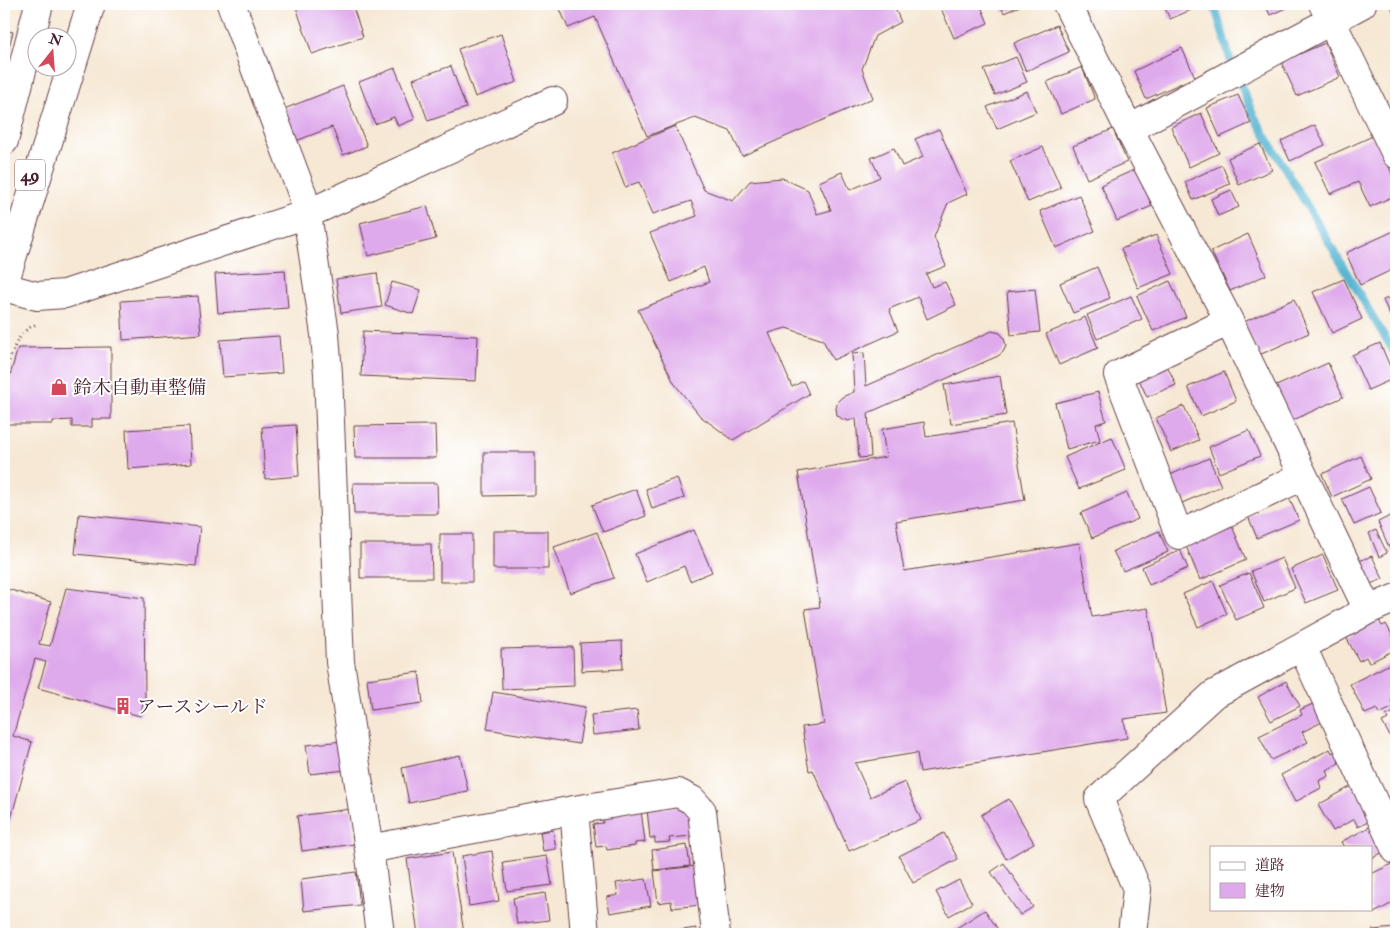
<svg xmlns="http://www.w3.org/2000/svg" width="1400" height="938" font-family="'IM FELL Double Pica','Noto Serif JP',serif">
  <rect width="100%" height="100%" fill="#fff"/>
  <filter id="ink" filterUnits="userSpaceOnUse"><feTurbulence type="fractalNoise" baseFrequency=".02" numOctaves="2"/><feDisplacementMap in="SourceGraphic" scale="10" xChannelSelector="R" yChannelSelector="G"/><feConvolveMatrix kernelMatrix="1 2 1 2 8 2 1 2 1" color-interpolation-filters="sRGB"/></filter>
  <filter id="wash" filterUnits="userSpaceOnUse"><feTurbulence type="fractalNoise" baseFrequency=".0096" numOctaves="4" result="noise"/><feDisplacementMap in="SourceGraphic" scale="20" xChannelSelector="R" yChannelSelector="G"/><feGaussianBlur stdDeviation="1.12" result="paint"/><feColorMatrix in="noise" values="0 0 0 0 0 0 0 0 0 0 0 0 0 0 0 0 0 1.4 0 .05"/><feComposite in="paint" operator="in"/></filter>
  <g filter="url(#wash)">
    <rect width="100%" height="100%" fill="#f6e8d4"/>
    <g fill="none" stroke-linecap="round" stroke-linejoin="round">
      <path stroke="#52b3d1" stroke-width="8" d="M1214,4L1231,62L1253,114L1396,356"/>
    </g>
    <g id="blocks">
      <path fill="#dfaaec" d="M295,4H352L363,37L312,54Z
        M558,4H893L901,22L875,36L862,69L873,98L742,156L730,131L695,118L647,136L595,17L568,28Z
        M939,4H980L988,23L954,38Z
        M1000,4H1024L1004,13Z
        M1163,4H1205L1170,19Z
        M1265,4H1295L1270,15Z
        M1390,4H1396V18Z
        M1057,25L1069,52L1026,71L1014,43Z
        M4,30L13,32L4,65Z
        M501,34L517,82L475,97L458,49Z
        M1325,43L1340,77L1297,96L1281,62Z
        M1182,48L1195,77L1146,99L1134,71Z
        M1016,57L1027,82L995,95L984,70Z
        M451,66L466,108L428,121L413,79Z
        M1082,67L1095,99L1061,114L1047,82Z
        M395,68L415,119L398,126L394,117L375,124L359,82Z
        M343,86L367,146L343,155L332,127L296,141L284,109Z
        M1027,91L1036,112L997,129L987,107Z
        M1238,95L1251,123L1220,137L1207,108Z
        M1201,113L1219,153L1189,167L1171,127Z
        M1315,125L1325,145L1290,161L1281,141Z
        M675,126L704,190L733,201L750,181L782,178L808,190L817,214L831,210L819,182L842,172L850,190L880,177L871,158L894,148L902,166L923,157L915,139L939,129L967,194L948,203L934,237L946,266L926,274L932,287L945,282L956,305L927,319L918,297L889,309L898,331L833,360L823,340L786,328L769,333L792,387L803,381L809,394L733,440L700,416L674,383L638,310L709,282L704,267L671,282L650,233L697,216L691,201L653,214L639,182L625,187L612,153Z
        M1113,129L1127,162L1087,179L1073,146Z
        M1375,135L1396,183V195L1370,207L1358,182L1330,194L1315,162Z
        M1260,144L1272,170L1239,185L1228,158Z
        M1043,147L1061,188L1028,202L1010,161Z
        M1222,165L1230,184L1193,200L1185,182Z
        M1136,169L1152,206L1117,221L1101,185Z
        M1231,190L1239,207L1218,216L1211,199Z
        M1079,195L1095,231L1056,248L1040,211Z
        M427,206L436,239L368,256L360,223Z
        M1396,230V268L1360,285L1346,253Z
        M1248,234L1266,275L1230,291L1211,251Z
        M1156,235L1173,274L1138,288L1121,249Z
        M1097,267L1110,298L1073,313L1060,283Z
        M285,270L288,308L218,313L215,274Z
        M377,273L382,307L341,313L336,279Z
        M1344,279L1362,319L1332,333L1313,292Z
        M1170,281L1186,317L1153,331L1137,296Z
        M392,282L421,290L413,314L385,305Z
        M1035,289L1040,332L1011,335L1007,292Z
        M1396,295V329L1383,300Z
        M198,296L201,334L123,340L121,301Z
        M1131,296L1142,319L1097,339L1087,315Z
        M1294,299L1309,333L1259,355L1244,322Z
        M1085,317L1098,348L1059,365L1046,334Z
        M363,331L478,336L476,381L361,376Z
        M992,331L1000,333L1004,338L1006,346L1003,352L998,356L868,413L871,457L859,458L856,418L848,421L842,419L837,415L836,408L838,401L842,397L854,392L852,354L864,353L866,386Z
        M279,336L282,373L223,377L220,340Z
        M1380,343L1395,378L1368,390L1352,355Z
        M111,347V419H92V427H72V420L53,421V424H4V396L18,348Z
        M1166,363L1176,385L1147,397L1137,375Z
        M1328,363L1343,397L1289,422L1274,387Z
        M1224,372L1236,401L1201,416L1188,387Z
        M1000,376L1006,415L951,424L944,385Z
        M1098,392L1106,421L1096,424L1100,440L1067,449L1055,403Z
        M1184,406L1199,440L1171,452L1156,418Z
        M924,422L926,437L1012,423L1025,500L896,521L904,571L1079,543L1092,617L1148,608L1166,713L1124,719L1127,738L920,772L917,753L855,763L870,797L905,782L921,820L849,851L813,770L809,771L802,727L824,724L805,609L820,607L798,472L886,457L882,429Z
        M296,425L299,476L265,479L262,427Z
        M435,425L436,458H355L354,426Z
        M189,426L191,464L128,469L126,430Z
        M1249,430L1260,456L1219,473L1209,447Z
        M1112,437L1126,470L1079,489L1065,457Z
        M484,452H535V495L484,496Z
        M1361,456L1371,479L1332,497L1322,474Z
        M1209,458L1221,486L1182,503L1170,475Z
        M677,478L684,498L652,509L646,489Z
        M353,483H437L438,514H354Z
        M1369,487L1381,513L1354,525L1342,499Z
        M636,489L646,516L603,532L592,505Z
        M1127,493L1138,519L1092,538L1081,513Z
        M1289,498L1299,520L1257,538L1248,516Z
        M1396,513V552L1392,554L1378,522Z
        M79,514L200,527L196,566L75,554Z
        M1232,526L1246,560L1200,580L1186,546Z
        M694,530L712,572L690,581L684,566L647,582L635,554Z
        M1376,530L1387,553L1379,557L1369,533Z
        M493,531H548V569H493Z
        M1159,531L1168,552L1123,571L1113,551Z
        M597,532L614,578L570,593L554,547Z
        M440,534H472V582H440Z
        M360,544H431L432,578H360Z
        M1180,550L1188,568L1149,585L1142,567Z
        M1323,555L1338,590L1306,603L1291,569Z
        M1372,556L1383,579L1370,584L1359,561Z
        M1282,558L1295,588L1264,602L1251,571Z
        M1249,573L1264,608L1236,620L1220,585Z
        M1213,581L1227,614L1198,627L1183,594Z
        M4,588L51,602L39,644L50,646L66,588L144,598L145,696L140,716L38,688L46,662L35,659L13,736L32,742L6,837L4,836Z
        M1379,620L1382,626L1386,624L1396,642V649L1369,663L1366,657L1359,661L1346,637Z
        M622,641L623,669L582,671L580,643Z
        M573,647L574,686L502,689L501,649Z
        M1396,661V698L1391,701L1394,707L1379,714L1377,709L1365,714L1350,684Z
        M419,672L423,703L371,710L367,679Z
        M1286,681L1300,706L1271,721L1258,697Z
        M493,692L585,707L579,744L487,729Z
        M1317,702L1326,720L1302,732L1308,742L1271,760L1259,736L1302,715L1300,710Z
        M637,710L639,730L593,735L591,715Z
        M1396,711V747L1382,722L1388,719L1386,716Z
        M342,741L346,770L310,774L306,745Z
        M1330,749L1332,753L1339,749L1343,757L1338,761L1339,763L1327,770L1329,776L1319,781L1321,788L1295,802L1281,775Z
        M460,755L468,791L409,803L402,768Z
        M1357,783L1376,818L1358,827L1354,819L1333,831L1318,805Z
        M1009,799L1034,843L1006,859L981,815Z
        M690,806L693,836L669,838L670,842L655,843V838H650L647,809Z
        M351,809L355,844L302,851L297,816Z
        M641,810L645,842L635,843V846L607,850L606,846L596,847L593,824L603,823L602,815Z
        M1377,823L1390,848L1371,859V847H1344L1341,842Z
        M553,830L556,849L543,851L540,832Z
        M944,833L958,859L913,883L899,856Z
        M687,845L690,866L654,870L652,850Z
        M492,851L499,901L469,906L462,856Z
        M452,852L464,934H418L407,859Z
        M547,856L552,885L507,891L503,862Z
        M1004,863L1033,907L1020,915L991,872Z
        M1392,864L1396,871V901L1374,913L1371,908V874Z
        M704,865L701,905L672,908L671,901L658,903L654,871Z
        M356,872L360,905L304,911L301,879Z
        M646,879L651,906L610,913L607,897L618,895L616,883Z
        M959,880L972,903L949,916L936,892Z
        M545,893L549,920L517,924L513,898Z
        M985,910L1001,934H947Z
        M696,928L697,934H662V933Z
        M1396,928V934H1372V930Z"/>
    </g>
  </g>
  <g filter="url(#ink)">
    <use href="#blocks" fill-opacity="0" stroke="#643d44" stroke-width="1"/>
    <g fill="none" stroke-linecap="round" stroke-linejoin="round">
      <g stroke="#643d44" stroke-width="30">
        <path id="minor" d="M231,4L302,193L307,214L325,334L328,374L340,662L369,849L380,934
          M1067,4L1129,129L1229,321L1368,610
          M1323,4L1396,154
          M1129,129L1362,4
          M4,287L37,296L65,294L307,214L553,101
          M1229,321L1118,375L1179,535L1303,476
          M1302,647L1396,850
          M574,810L585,934
          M369,849L574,810L678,793L692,800L702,811L716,934
          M1132,934L1137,889L1099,799L1213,695L1368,610L1396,598"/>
      </g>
      <g stroke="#643d44" stroke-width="30">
        <path id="highway" d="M4,141L39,4
          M4,284L91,4"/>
      </g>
      <path stroke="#643d44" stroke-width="3" stroke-dasharray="1 4" stroke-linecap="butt" d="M4,375C12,355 15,332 37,324"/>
      <use href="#minor" stroke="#fff" stroke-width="28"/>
      <use href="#highway" stroke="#fff" stroke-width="28"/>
    </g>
  </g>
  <defs>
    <g id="shop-bare" transform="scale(1.35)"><path d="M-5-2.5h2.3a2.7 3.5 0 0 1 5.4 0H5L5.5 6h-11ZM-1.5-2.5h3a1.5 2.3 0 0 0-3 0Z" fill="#d1495b" stroke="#fff" stroke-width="2.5" paint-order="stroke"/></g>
    <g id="building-bare" transform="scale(1.35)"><path d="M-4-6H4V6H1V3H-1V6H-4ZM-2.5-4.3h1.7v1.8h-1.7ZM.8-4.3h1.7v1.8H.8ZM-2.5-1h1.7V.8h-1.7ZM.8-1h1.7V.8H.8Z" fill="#d1495b" stroke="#fff" stroke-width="2.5" paint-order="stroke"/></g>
  </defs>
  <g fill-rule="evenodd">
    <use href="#shop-bare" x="59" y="387"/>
    <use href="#building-bare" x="123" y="706"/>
  </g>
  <g text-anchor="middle" stroke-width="4" stroke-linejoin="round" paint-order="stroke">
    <rect fill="#fff" stroke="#80626b" stroke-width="1" x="15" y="159.5" width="30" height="31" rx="4"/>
    <g font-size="18" font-weight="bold" fill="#4a1f2b">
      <text x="30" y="181">49</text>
    </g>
    <g font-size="19" fill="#4a1f2b" stroke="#fff" text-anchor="start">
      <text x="73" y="394">鈴木自動車整備</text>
      <text x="137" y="713">アースシールド</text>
    </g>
  </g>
  <rect width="1400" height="938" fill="none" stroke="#fff" stroke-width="20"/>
  <rect x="1210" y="846" width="162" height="65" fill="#ffffff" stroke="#b7a5aa"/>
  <rect x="1220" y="862" width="25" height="8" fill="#ffffff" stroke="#b7a5aa"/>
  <text x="1255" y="870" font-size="15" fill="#4a1f2b">道路</text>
  <rect x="1220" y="883" width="25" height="15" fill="#dfaaec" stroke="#b7a5aa"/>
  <text x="1255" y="896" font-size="15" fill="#4a1f2b">建物</text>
  <g transform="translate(52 52) rotate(17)"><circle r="24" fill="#ffffff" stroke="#b7a5aa"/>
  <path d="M0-4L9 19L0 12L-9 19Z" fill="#d1495b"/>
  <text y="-8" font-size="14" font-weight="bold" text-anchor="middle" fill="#4a1f2b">N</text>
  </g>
</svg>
